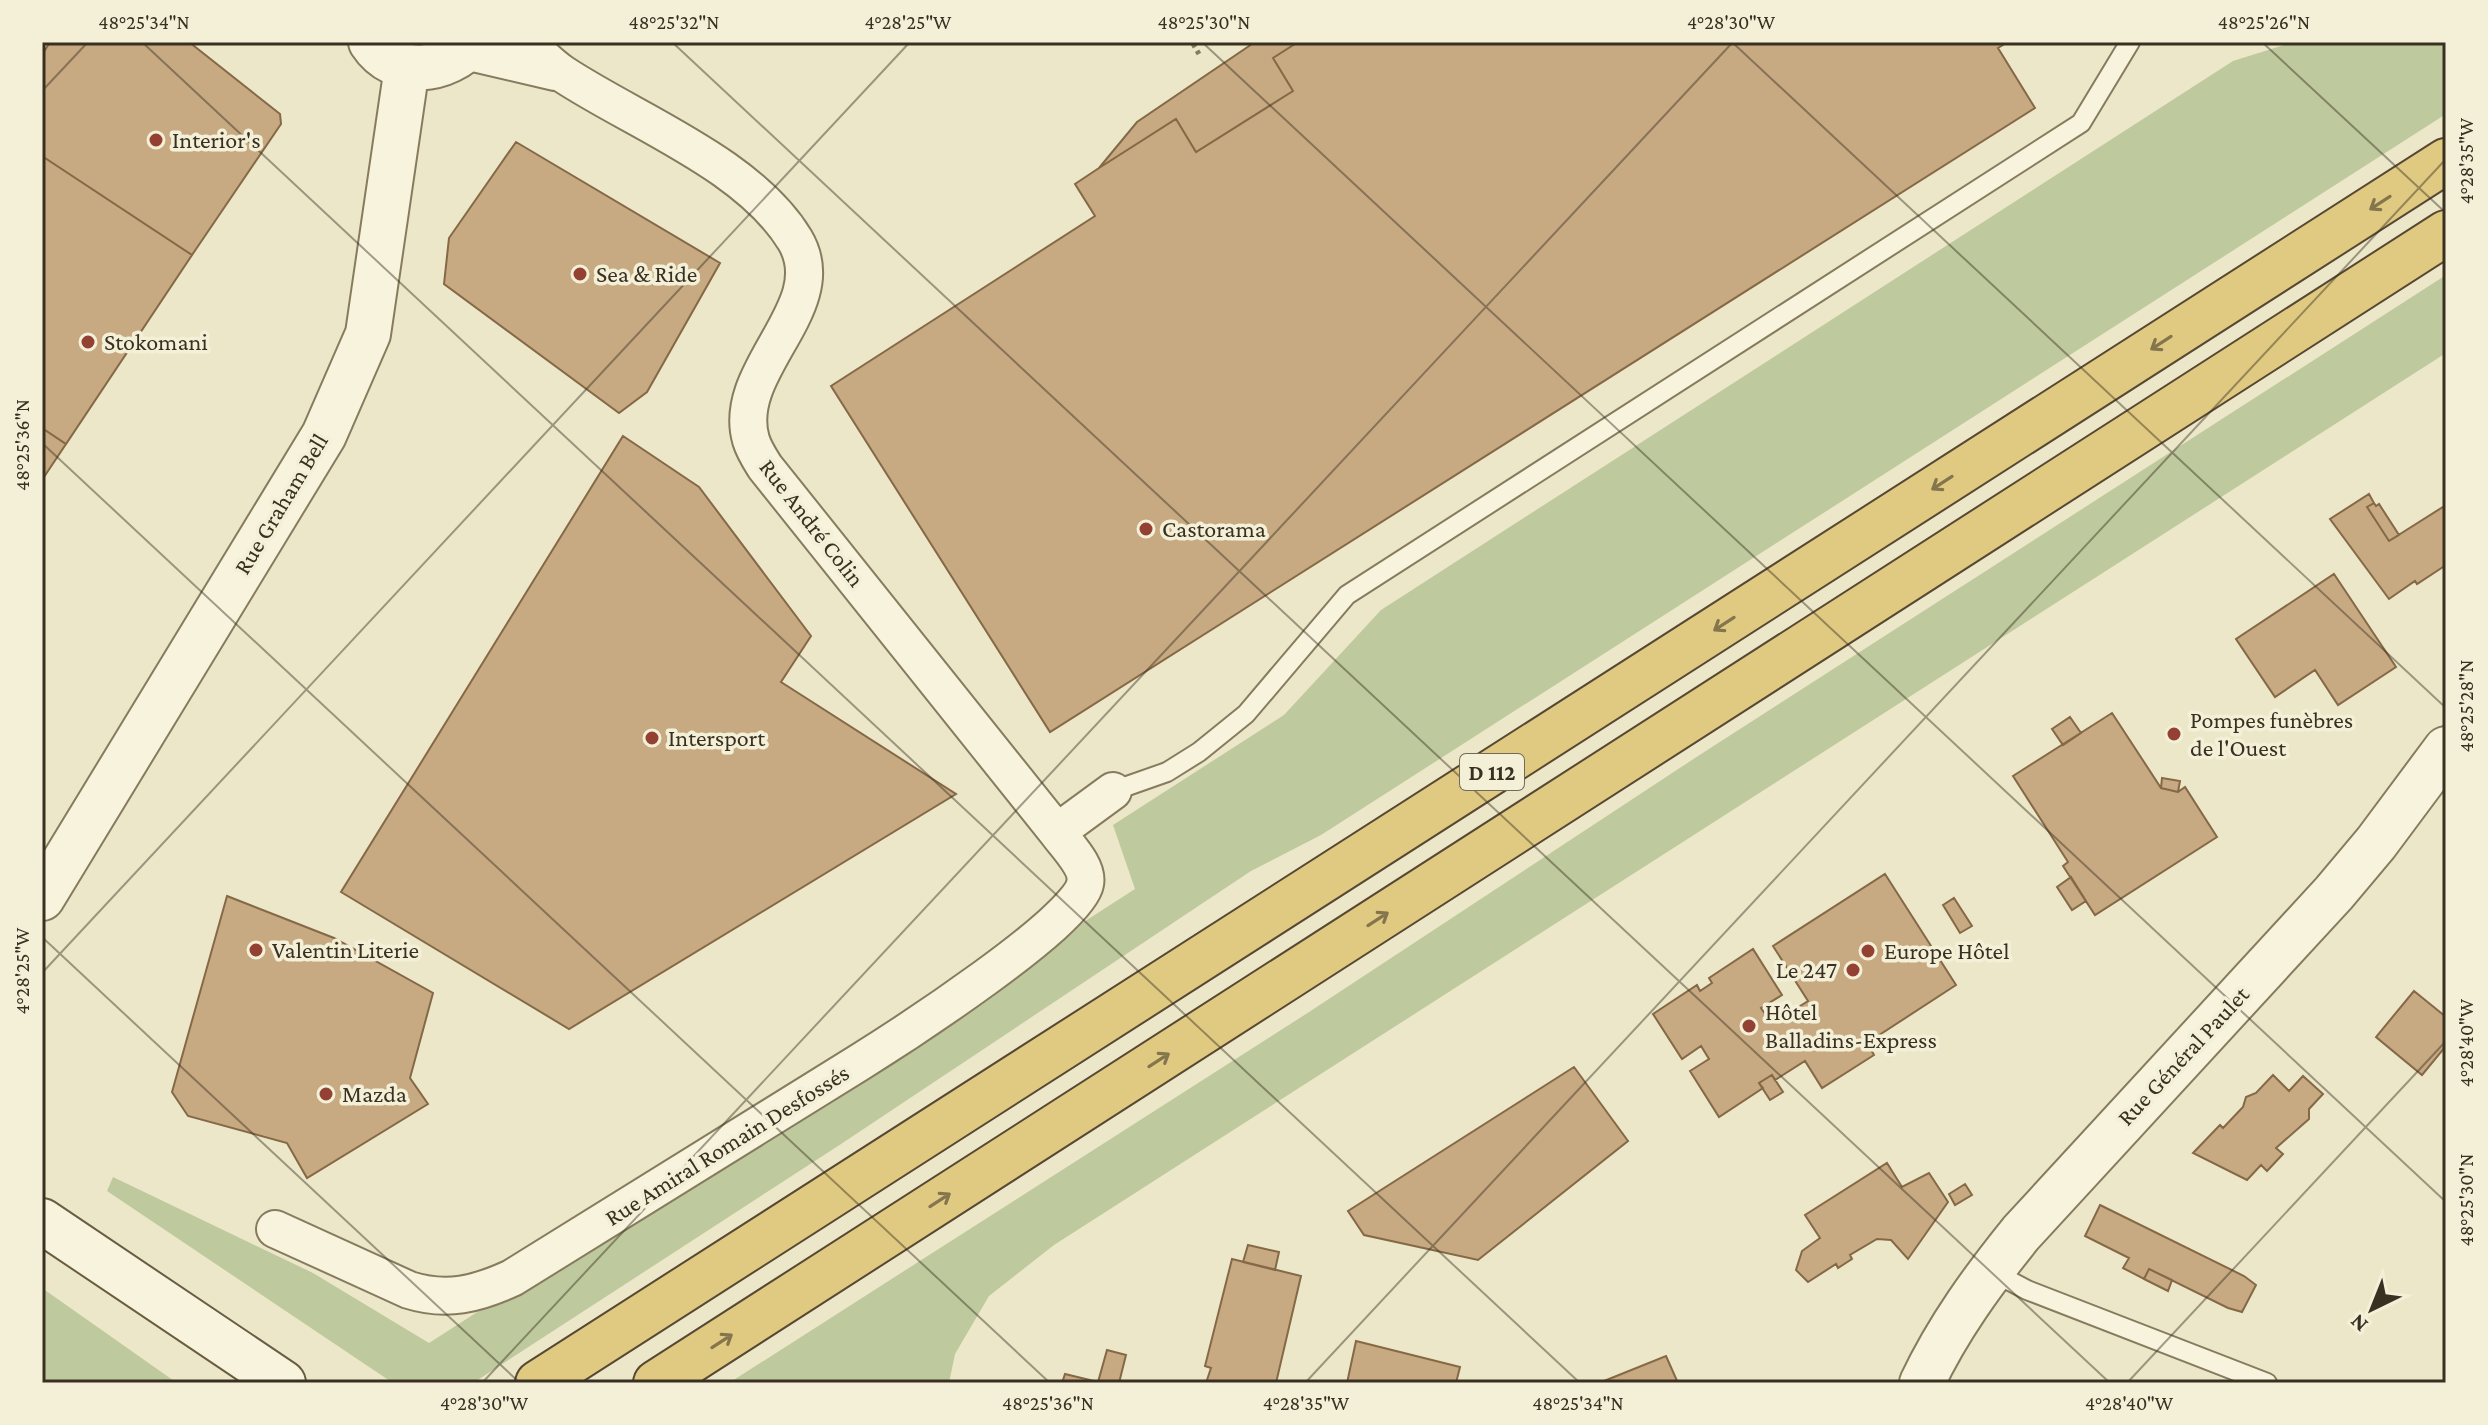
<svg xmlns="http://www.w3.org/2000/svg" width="2488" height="1425" font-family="'Crimson Pro',serif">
  <rect width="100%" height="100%" fill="#ece7c9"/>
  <path fill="#beca9d" d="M2294,42H2446V114L1321,835L1251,871L838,1146L473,1383H393L107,1191L113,1177L313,1273L429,1343L1135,889L1113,825L1284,715L1381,610L2233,61Z
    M2446,275V353L1054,1245L989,1296L955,1354L949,1383H729L1306,1014L1698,756Z
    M42,1288L177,1383H42Z"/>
  <path fill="#c7a982" stroke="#856946" stroke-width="2" d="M50,42H189L280,114L281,124L192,255L42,156V55Z
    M1255,42H1298L1273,58L1293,91L1196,152L1176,119L1099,168L1137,122Z
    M1298,42H2008L1998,48L2035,108L1050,732L831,386L1095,216L1075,184L1099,168L1176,119L1196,152L1293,91L1273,58Z
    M516,142L720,263L647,392L619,413L444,284L449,238Z
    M42,156L192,255L66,444L42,428Z
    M42,428L66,444L42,480Z
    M623,436L699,487L811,636L781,682L956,794L569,1029L341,892Z
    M2369,494L2374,503L2367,507L2389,541L2446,505V565L2417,584L2415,581L2389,599L2330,519Z
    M2374,503L2376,506L2379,504L2399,535L2389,541L2367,507Z
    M2334,574L2396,667L2338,705L2315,670L2275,697L2236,639Z
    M2112,713L2161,788L2178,792L2185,787L2217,837L2095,915L2063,866L2068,862L2013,776Z
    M2070,717L2081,733L2063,745L2052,729Z
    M2162,778L2180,781L2178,792L2161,788Z
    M1885,874L1956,985L1867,1043L1874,1055L1822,1088L1805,1061L1775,1080L1772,1075L1759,1083L1763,1088L1719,1117L1690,1071L1709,1059L1701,1046L1682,1059L1653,1014L1697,985L1700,991L1712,983L1709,978L1753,949L1782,995L1761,1008L1770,1021L1790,1009L1792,1011L1808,1001L1773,946Z
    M2071,877L2086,901L2072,910L2057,887Z
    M227,896L334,938L433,993L410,1078L428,1104L307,1178L287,1143L188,1116L172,1092Z
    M1954,898L1972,926L1960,933L1943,905Z
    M2414,991L2446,1017V1046L2422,1075L2376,1037Z
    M1574,1067L1628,1141L1478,1260L1364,1235L1348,1211Z
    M1772,1075L1783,1092L1770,1100L1759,1083Z
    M2273,1075L2289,1091L2303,1076L2323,1094L2309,1109V1119L2276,1148L2283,1154L2267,1171L2261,1165L2247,1180L2193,1153L2220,1125L2223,1128L2243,1107L2246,1097L2256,1093Z
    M1887,1163L1902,1187L1929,1173L1948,1202L1908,1259L1891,1240L1877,1239L1850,1255L1852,1259L1838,1268L1836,1264L1808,1282L1796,1270L1802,1251L1820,1238L1805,1215Z
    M1965,1184L1972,1195L1955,1205L1949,1194Z
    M2100,1205L2244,1276L2256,1285L2242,1312L2228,1308L2149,1269L2144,1279L2123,1268L2129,1258L2085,1236Z
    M1248,1245L1279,1252L1275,1270L1243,1262Z
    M1232,1259L1301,1276L1276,1383H1206L1211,1368L1205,1366Z
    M2149,1269L2172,1280L2168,1291L2144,1279Z
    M1356,1341L1460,1367L1456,1383H1347Z
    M1107,1350L1126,1355L1119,1383H1062L1065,1374L1098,1382Z
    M1666,1356L1678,1383H1599Z"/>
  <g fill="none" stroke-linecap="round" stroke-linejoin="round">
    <g stroke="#877b5f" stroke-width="22">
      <path id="service" d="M1113,791L1167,772L1199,752L1246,714L1347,595L2081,123L2130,42
        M1996,1266L2010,1281L2027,1290L2267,1383"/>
    </g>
    <g stroke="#877b5f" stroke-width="40">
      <path id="minor" d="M526,42C538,52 549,65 563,74C634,121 749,164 795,240C835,307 730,369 751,440C754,450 760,459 765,467L1057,832L1113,791
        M465,51L555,72
        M275,1229L409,1290C447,1302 477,1294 512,1278L860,1062C900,1037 1078,922 1085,884C1089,867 1067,846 1057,832"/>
    </g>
    <g stroke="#877b5f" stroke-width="48">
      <path id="tertiary" d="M371,42C395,79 447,73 473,42
        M42,898L324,435L368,334L407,67
        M1922,1383C1948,1328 1983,1280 2021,1233L2334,893L2376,843L2446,749"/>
    </g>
    <g stroke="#695c42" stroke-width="48">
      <path id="secondary" d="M42,1221L283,1383"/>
    </g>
    <g stroke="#564832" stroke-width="48">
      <path id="trunk" d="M538,1383L2446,161
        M656,1383L2446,233"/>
    </g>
    <path stroke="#877b5f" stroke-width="5" stroke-dasharray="6 4" stroke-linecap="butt" d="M1192,42L1199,54"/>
    <use href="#service" stroke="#f7f3dc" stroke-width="18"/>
    <use href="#minor" stroke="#f7f3dc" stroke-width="36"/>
    <use href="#tertiary" stroke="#f7f3dc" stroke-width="44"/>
    <use href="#secondary" stroke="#f7f3dc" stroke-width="44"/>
    <use href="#trunk" stroke="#e0ca82" stroke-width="44"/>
  </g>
  <defs><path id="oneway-shaft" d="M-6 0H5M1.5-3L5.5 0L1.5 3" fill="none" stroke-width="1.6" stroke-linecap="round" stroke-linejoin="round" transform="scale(2)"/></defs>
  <g stroke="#84754d">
    <use href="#oneway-shaft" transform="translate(2380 203) rotate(147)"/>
    <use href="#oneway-shaft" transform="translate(2161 343) rotate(147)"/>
    <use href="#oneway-shaft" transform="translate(1942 483) rotate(147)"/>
    <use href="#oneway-shaft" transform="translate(1724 624) rotate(147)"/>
    <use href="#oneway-shaft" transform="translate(1378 919) rotate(-33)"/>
    <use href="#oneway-shaft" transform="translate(1159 1060) rotate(-33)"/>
    <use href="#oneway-shaft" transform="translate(940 1200) rotate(-33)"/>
    <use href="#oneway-shaft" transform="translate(722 1341) rotate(-33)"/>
  </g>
  <path fill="none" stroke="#393021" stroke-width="2" stroke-opacity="0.45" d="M142,42L1580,1383M672,42L2110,1383M1202,42L2446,1202M1732,42L2446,708M2262,42L2446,213M42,91L88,42M42,443L1050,1383M42,937L520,1383M42,973L910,42M482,1383L1733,42M1305,1383L2446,159M2127,1383L2446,1041"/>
  <g fill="#924133" stroke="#f4f0d8" stroke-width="3">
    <circle cx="156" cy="140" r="8"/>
    <circle cx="580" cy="274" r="8"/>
    <circle cx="88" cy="342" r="8"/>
    <circle cx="1146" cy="529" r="8"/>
    <circle cx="2174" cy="734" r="8"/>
    <circle cx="652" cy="738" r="8"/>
    <circle cx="256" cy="950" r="8"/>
    <circle cx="1868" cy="951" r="8"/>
    <circle cx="1853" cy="970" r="8"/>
    <circle cx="1749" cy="1026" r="8"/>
    <circle cx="326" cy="1094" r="8"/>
  </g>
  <g text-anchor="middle" stroke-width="7" stroke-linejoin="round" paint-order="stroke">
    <rect fill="#f4f0d8" stroke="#716a58" stroke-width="2" x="1460" y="754" width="64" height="36" rx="6"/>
    <g font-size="22" font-weight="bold" fill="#393021">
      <text x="1492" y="780">D 112</text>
    </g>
    <g font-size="24" fill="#393021" stroke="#f4f0d8" text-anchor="start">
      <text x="172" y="148">Interior's</text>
      <text x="596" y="282">Sea &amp; Ride</text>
      <text x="104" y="350">Stokomani</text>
      <text x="1162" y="537">Castorama</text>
      <text x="2190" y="728">Pompes funèbres<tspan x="2190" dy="28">de l'Ouest</tspan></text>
      <text x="668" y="746">Intersport</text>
      <text x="272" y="958">Valentin Literie</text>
      <text x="1884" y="959">Europe Hôtel</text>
      <text x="1837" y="978" text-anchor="end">Le 247</text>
      <text x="1765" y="1020">Hôtel<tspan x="1765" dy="28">Balladins-Express</tspan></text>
      <text x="342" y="1102">Mazda</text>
    </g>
    <g font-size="24" fill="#393021" stroke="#f4f0d8">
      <text transform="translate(281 504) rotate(-59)" y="8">Rue Graham Bell</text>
      <text transform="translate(812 523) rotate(52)" y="8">Rue André Colin</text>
      <text transform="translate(2183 1056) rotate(-47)" y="8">Rue Général Paulet</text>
      <text transform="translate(727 1145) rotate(-32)" y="8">Rue Amiral Romain Desfossés</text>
    </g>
  </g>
  <rect width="2488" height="1425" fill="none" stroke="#f4f0d8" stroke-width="88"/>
  <g transform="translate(2372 1309) rotate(223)" stroke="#f4f0d8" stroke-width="6" paint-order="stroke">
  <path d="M0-6L14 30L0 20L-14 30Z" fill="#393021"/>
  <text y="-12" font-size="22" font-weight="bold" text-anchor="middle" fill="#393021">N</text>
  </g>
  <rect x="44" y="44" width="2400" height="1337" fill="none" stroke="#393021" stroke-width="3"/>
  <g font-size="20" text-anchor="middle" fill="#393021">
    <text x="144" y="29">48°25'34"N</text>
    <text x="674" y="29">48°25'32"N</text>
    <text x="908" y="29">4°28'25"W</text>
    <text x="1204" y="29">48°25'30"N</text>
    <text x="1731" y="29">4°28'30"W</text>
    <text x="2264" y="29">48°25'26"N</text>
    <text transform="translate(2466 161) rotate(-90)" y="7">4°28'35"W</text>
    <text transform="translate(22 445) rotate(-90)" y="7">48°25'36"N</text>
    <text transform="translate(2466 706) rotate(-90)" y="7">48°25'28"N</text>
    <text transform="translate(22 971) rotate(-90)" y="7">4°28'25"W</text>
    <text transform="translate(2466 1043) rotate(-90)" y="7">4°28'40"W</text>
    <text transform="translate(2466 1200) rotate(-90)" y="7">48°25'30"N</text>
    <text x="484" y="1410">4°28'30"W</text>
    <text x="1048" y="1410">48°25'36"N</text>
    <text x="1306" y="1410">4°28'35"W</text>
    <text x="1578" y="1410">48°25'34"N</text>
    <text x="2129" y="1410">4°28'40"W</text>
  </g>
</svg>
